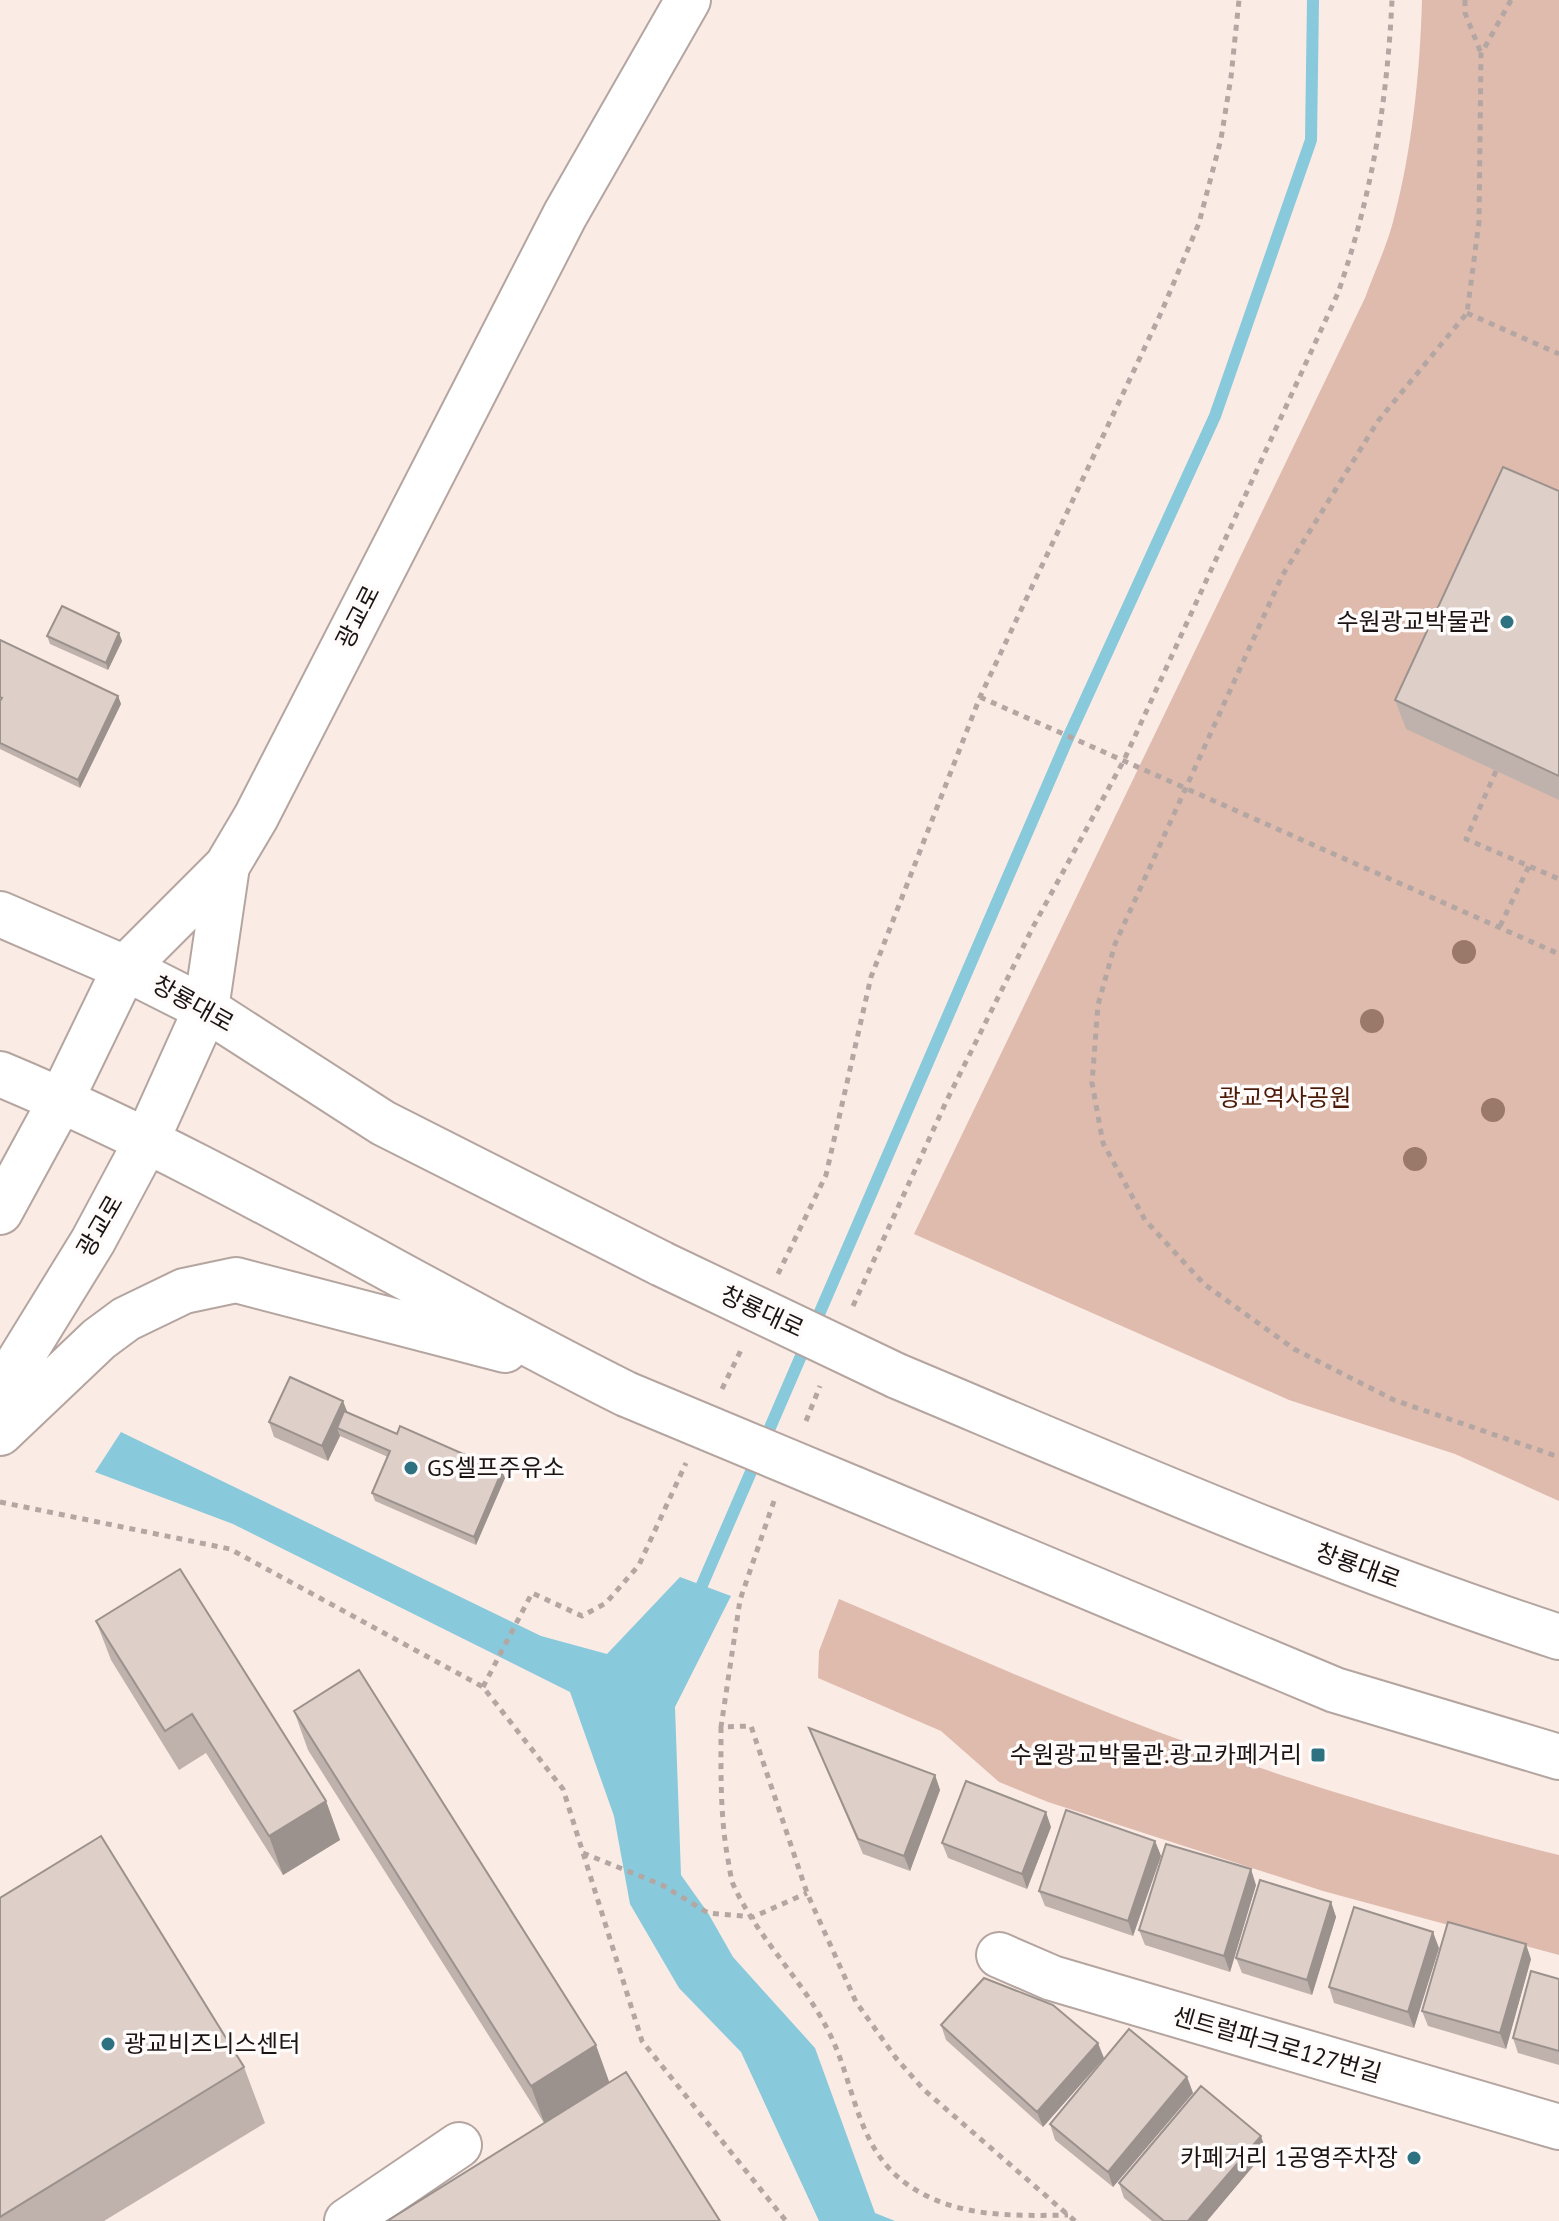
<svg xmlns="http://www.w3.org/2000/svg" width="1559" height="2221" font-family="'PT Sans','Noto Sans KR',sans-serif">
  <rect width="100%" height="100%" fill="#fbebe5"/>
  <path fill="#dfbbad" d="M1422,0H1559V1501L1455,1454L1289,1400L914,1234L1365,298C1374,273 1386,248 1393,222C1412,151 1420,73 1422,0Z
    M839,1599C943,1643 1047,1690 1153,1730C1285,1779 1422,1821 1559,1855V1955L1323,1891L1048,1802L999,1782L941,1731L818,1678L819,1651Z"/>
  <path fill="#88c9db" d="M121,1432L541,1636L607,1654L680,1577L731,1596L675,1707L681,1875L708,1913L733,1957L815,2048L875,2213L895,2221H819L741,2052L679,1988L630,1904L614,1816L570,1692L233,1524L95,1472Z"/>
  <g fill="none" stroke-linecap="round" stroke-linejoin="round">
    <path stroke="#88c9db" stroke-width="12" d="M696,1599L1068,738L1215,416L1311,140L1313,0"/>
    <g stroke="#b4a5a0" stroke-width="48">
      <path id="minor" d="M999,1955L1052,1978L1559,2127
        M347,2221L459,2145"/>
    </g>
    <g stroke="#b4a5a0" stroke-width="48">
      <path id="major" d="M0,914L125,968L206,1009L383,1123L662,1264
        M0,1074C216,1164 417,1290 626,1394
        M0,1212L61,1100L125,968L227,866L256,817L565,215L688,0
        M897,1376C1116,1468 1333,1563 1559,1637
        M0,1392L93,1241L146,1142L206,1009L227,866
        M0,1433L99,1339L126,1319L184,1291L236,1280L505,1350
        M854,1489L1335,1690L1559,1757"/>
    </g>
    <path stroke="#b4a7a3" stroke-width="5" stroke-dasharray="6 6" stroke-linecap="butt" d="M1465,0V13L1481,53
      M1511,0L1481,54L1479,222L1467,313L1378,421L1282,576L1115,944L1098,1005L1092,1083L1103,1143L1145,1220L1204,1284L1294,1349L1394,1400L1559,1457
      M1467,313L1559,354
      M980,697L1559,954
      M1496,771L1466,839L1559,879
      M1500,926L1529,866
      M778,1274L826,1175L871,977L980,697L1161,313L1199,223L1221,139L1231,77L1239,0
      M853,1306L946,1102L1033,927L1124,760L1338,293C1372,195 1387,103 1392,0
      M722,1389L742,1348
      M806,1421L820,1386
      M774,1501L740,1600L721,1727L751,1726L807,1893L856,2002L896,2058L923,2089L1075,2221
      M0,1502L230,1549L483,1687L563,1789L642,2041L786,2221
      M483,1687L532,1593L582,1616L606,1603L639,1565L686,1463
      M721,1727C721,1770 720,1812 727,1854C729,1864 730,1875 733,1884C759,1942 809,1985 834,2043C855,2091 859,2148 904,2182C952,2218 1011,2216 1068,2215
      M583,1853L662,1885L708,1913L753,1917L807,1893"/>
    <use href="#minor" stroke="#fff" stroke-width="44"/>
    <use href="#major" stroke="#fff" stroke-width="44"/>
    <g stroke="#b4a5a0" stroke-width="48" stroke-linecap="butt">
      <path id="major-bridge" d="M662,1264L897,1376
        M626,1394L854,1489"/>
    </g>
    <use href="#major-bridge" stroke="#fff" stroke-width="44"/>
  </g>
  <g fill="#9a786a">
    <circle cx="1464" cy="952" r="12"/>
    <circle cx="1372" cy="1021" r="12"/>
    <circle cx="1493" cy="1110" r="12"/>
    <circle cx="1415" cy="1159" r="12"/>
  </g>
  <path fill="#bfb2ad" d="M1559,491V800L1406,729L1395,700Z
    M119,633L122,641L108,670L50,644L47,636Z
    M0,640L118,696L121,704L80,788L0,749Z
    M348,1413L505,1478L476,1545L375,1501L372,1493L388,1457L340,1436L328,1461L274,1437L269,1422Z
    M96,1621L326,1801L340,1840L283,1875L206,1753L179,1770L111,1660Z
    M294,1711L596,2045L544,2123L308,1750Z
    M809,1728L935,1775L940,1790L910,1871L863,1854Z
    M1051,1827L1027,1889L948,1858L942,1843Z
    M1155,1841L1161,1856L1133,1936L1045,1906L1039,1891Z
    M1256,1885L1230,1972L1145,1945L1139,1930Z
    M0,1898L244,2067L265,2123L104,2221H0Z
    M1331,1902L1336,1917L1312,1995L1242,1973L1236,1958Z
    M1439,1948L1414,2028L1334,2003L1329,1987Z
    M1531,1959L1506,2049L1428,2026L1422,2011Z
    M1559,1979V2065L1518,2053L1513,2038Z
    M941,2025L1104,2058L1043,2127L946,2040Z
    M1187,2077L1193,2093L1113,2187L1055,2140L1050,2124Z
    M1266,2151L1207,2221H1152L1124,2198L1119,2183Z"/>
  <path fill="#9b918d" d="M119,633L122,641L108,670L106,663Z
    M118,696L121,704L80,788L78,780Z
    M343,1401L349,1416L337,1428L340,1436L328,1461L322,1446Z
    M502,1471L505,1478L476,1545L474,1537Z
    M935,1775L940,1790L910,1871L904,1856Z
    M326,1801L340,1840L283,1875L269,1836Z
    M1046,1812L1051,1827L1027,1889L1022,1874Z
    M1155,1841L1161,1856L1133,1936L1128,1921Z
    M1251,1869L1256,1885L1230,1972L1224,1956Z
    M1331,1902L1336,1917L1312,1995L1307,1980Z
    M1433,1932L1439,1948L1414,2028L1408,2012Z
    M1526,1944L1531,1959L1506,2049L1500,2033Z
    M1098,2043L1104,2058L1043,2127L1037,2112Z
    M596,2045L610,2084L545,2125L531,2086Z
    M1187,2077L1193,2093L1113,2187L1108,2172Z
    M1261,2136L1266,2151L1207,2221H1188Z"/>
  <path fill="#decfc9" stroke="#9b918d" stroke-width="2" d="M1503,467L1559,491V776L1395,700Z
    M62,606L119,633L106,663L47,636Z
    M0,640L118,696L78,780L0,743V701L2,698L0,697Z
    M290,1377L343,1401L322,1446L269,1422Z
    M344,1411L397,1434L400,1426L502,1471L474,1537L372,1493L390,1451L337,1428Z
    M180,1569L326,1801L269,1836L192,1714L165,1731L96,1621Z
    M359,1670L596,2045L531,2086L294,1711Z
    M809,1728L935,1775L904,1856L858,1839Z
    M966,1781L1046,1812L1022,1874L942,1843Z
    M1066,1810L1155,1841L1128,1921L1039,1891Z
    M101,1836L244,2067L0,2217V1898Z
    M1166,1844L1251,1869L1224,1956L1139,1930Z
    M1260,1880L1331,1902L1307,1980L1236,1958Z
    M1354,1907L1433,1932L1408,2012L1329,1987Z
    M1448,1922L1526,1944L1500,2033L1422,2011Z
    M1531,1971L1559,1979V2051L1513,2038Z
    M984,1978L1053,2005L1098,2043L1037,2112L941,2025Z
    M1129,2029L1187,2077L1108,2172L1050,2124Z
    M626,2072L720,2221H387Z
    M1201,2086L1261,2136L1188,2221H1164L1119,2183Z"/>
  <g fill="#2e7282" stroke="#fefbfa" stroke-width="3">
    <circle cx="1507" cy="622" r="8"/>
    <circle cx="411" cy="1468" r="8"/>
    <rect x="1310" y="1747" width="16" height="16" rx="4"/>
    <circle cx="108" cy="2044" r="8"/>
    <circle cx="1414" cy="2158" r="8"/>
  </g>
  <g text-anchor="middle" stroke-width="7" stroke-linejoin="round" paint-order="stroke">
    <g font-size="24" fill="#1a1513" stroke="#fefbfa">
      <text transform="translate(358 617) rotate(-63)" y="8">광교로</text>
      <text transform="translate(193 1004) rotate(29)" y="8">창룡대로</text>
      <text transform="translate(100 1226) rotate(-60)" y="8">광교로</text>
      <text transform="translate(762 1312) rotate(25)" y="8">창룡대로</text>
      <text transform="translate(1358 1566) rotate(20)" y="8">창룡대로</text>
      <text transform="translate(1277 2045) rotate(16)" y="8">센트럴파크로127번길</text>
    </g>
    <g font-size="24" fill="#1a1513" stroke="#fefbfa" text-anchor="end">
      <text x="1491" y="630">수원광교박물관</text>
      <text x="427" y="1476" text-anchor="start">GS셀프주유소</text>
      <text x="1302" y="1763">수원광교박물관.광교카페거리</text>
      <text x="124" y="2052" text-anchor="start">광교비즈니스센터</text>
      <text x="1398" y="2166">카페거리 1공영주차장</text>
    </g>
    <g font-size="24" fill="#4b1905" stroke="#fefbfa">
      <text x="1285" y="1106">광교역사공원</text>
    </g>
  </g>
</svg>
